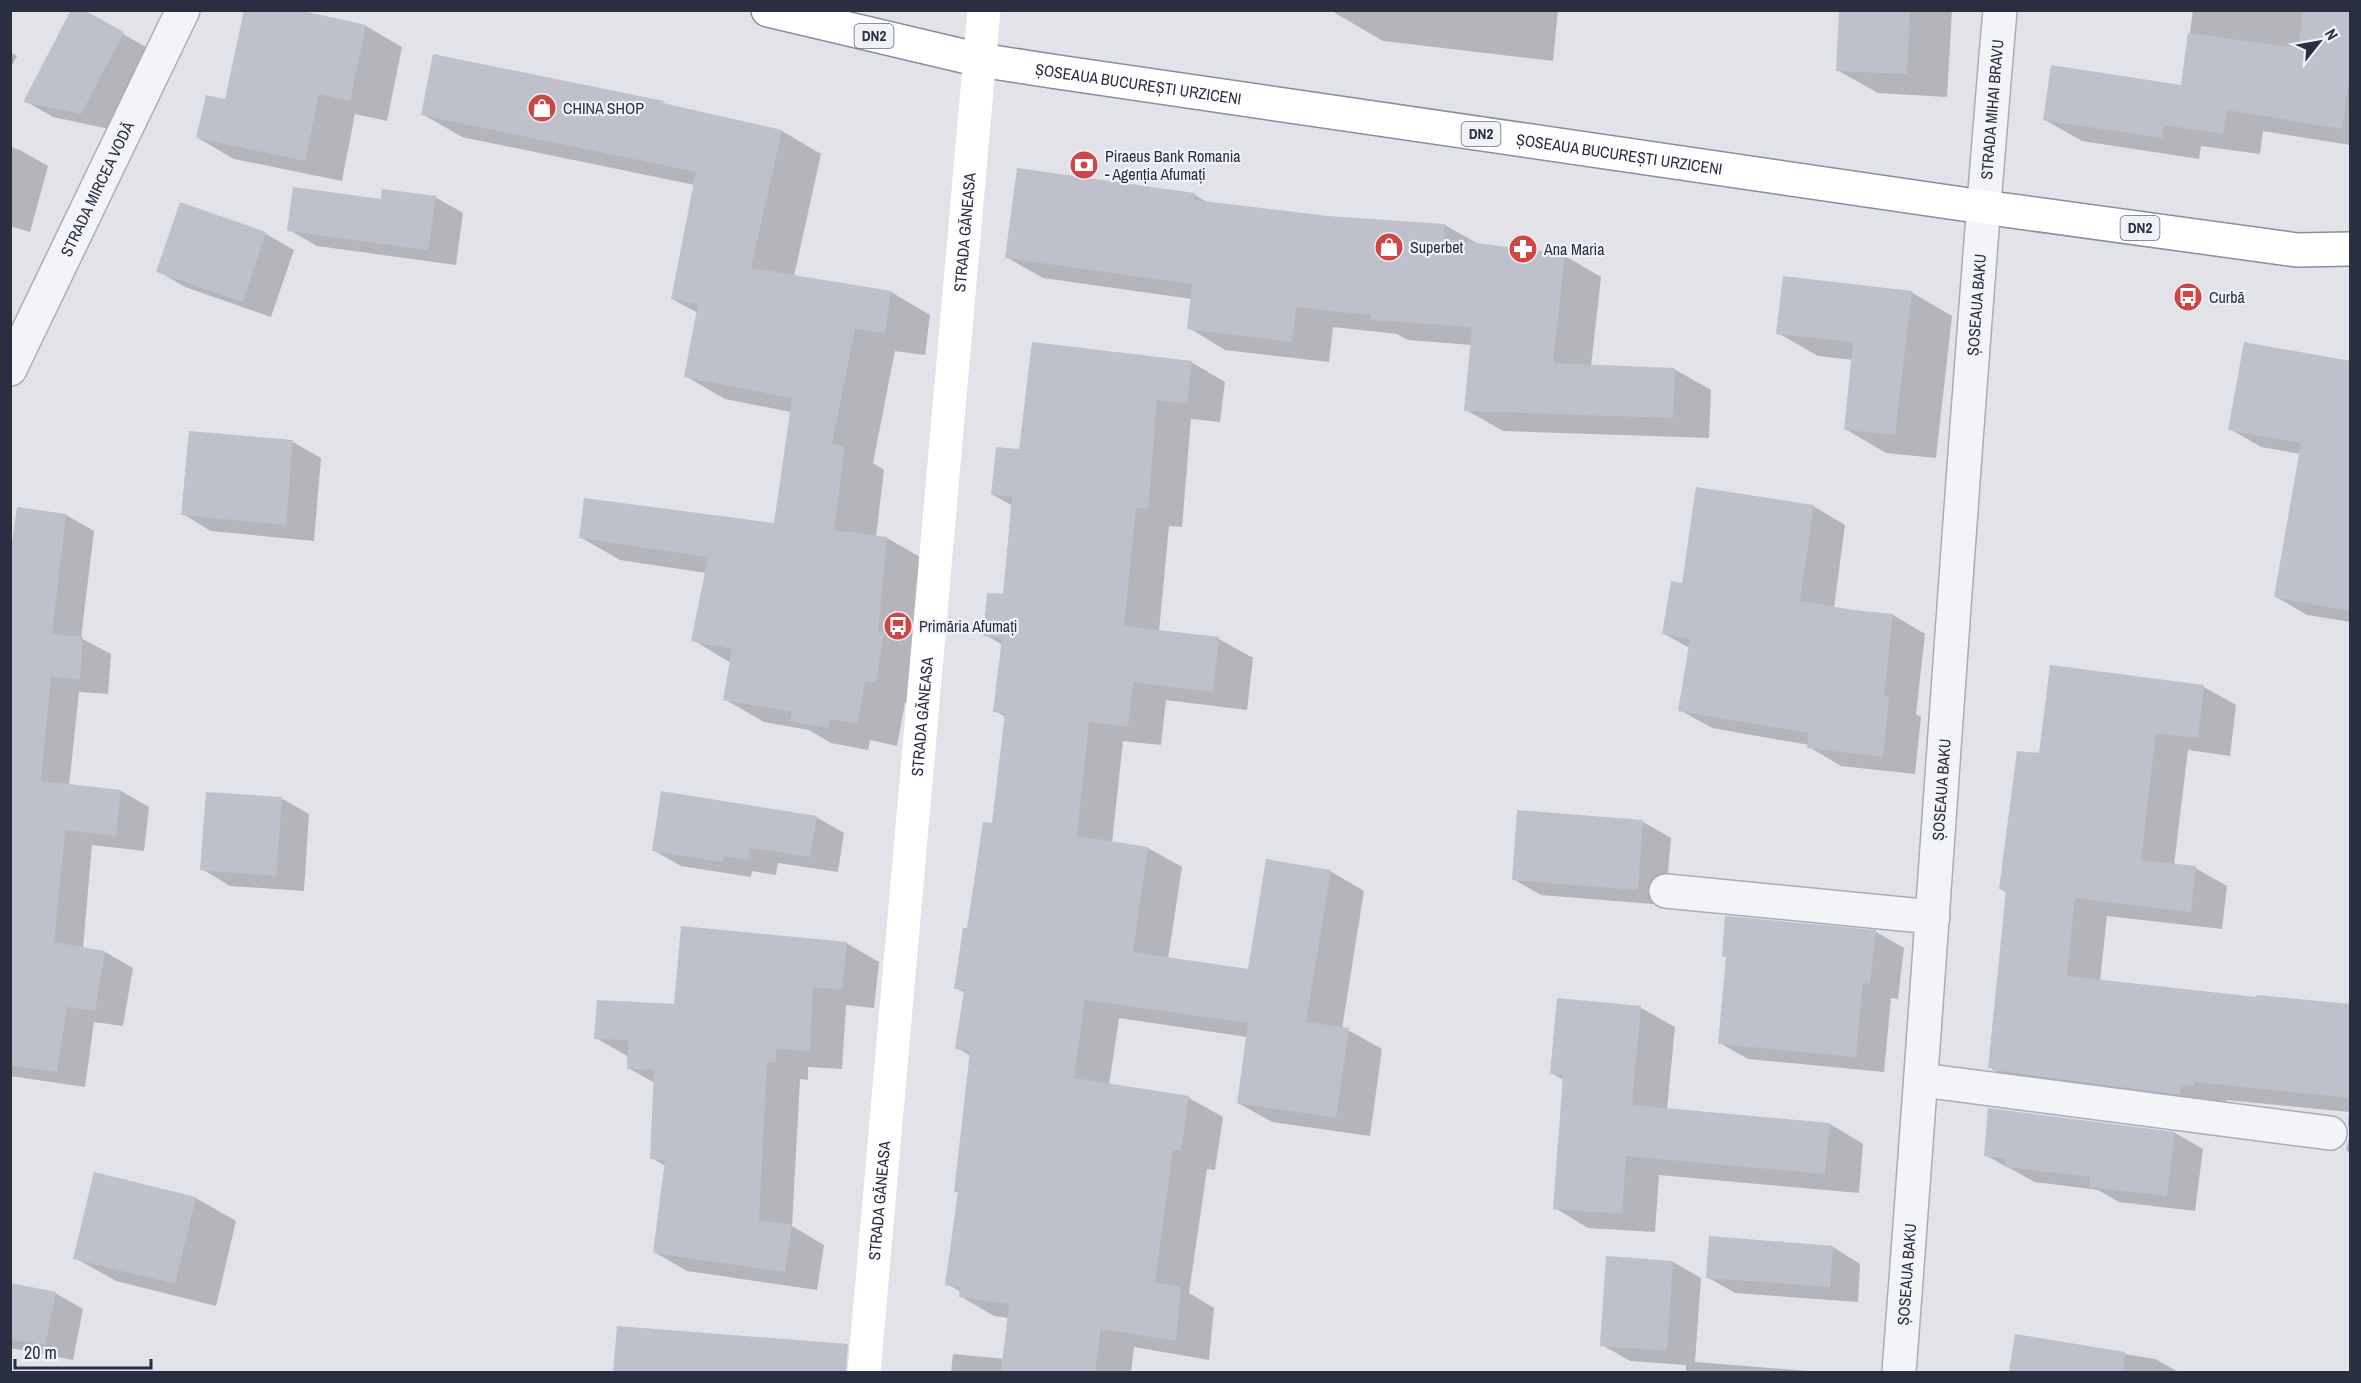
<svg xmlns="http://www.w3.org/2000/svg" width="2361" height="1383" font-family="'Archivo Narrow',sans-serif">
  <rect width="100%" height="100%" fill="#e1e3e9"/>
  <path fill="#0003" d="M290,10L366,26L402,47L387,121L355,114L342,181L234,159L198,138Z
    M1335,10H1558L1553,61L1383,41L1335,13Z
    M1841,10H1952L1947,97L1878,93L1837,70Z
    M2193,10H2350V145L2263,131L2260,154L2201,146L2199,159L2082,141L2045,120L2183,86Z
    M123,34L151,50L109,129L53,117L25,101Z
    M10,52L17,56L10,69Z
    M663,103L668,106L782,131L821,154L794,276L891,292L930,315L925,355L895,351L873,463L884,470L876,537L887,538L927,561L916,705L905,703L897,746L870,740L868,750L831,743L809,730L764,722L724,699L731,663L693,640L706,573L620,560L580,537L776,525L791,412L725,399L685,376L698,313L672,299L695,185L462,137L422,114Z
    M10,147L20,150L48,166L30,232L10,226Z
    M1195,195L1210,204L1328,217L1445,225L1480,245L1565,256L1601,277L1591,366L1674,369L1711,390L1709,438L1503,431L1466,410L1472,345L1408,340L1397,334L1333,327L1329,362L1225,350L1189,328L1192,299L1043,278L1006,257Z
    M435,197L463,213L456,265L317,246L289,230L382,200Z
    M181,204L266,234L294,250L271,317L185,287L158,271Z
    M1911,292L1952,316L1936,458L1886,453L1845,429L1853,360L1818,356L1778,333Z
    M2245,344L2350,361V622L2307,615L2276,597L2301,454L2261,447L2230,429Z
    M1191,362L1225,382L1220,422L1191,419L1182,527L1169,526L1159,631L1219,639L1253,658L1247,710L1166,700L1161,745L1123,741L1112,843L1148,848L1182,867L1168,959L1249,971L1330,871L1364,891L1342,1029L1348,1030L1382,1049L1370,1136L1272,1122L1238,1103L1247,1037L1119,1018L1109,1085L1189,1098L1223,1117L1215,1170L1207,1169L1189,1293L1214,1308L1209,1360L1134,1347L1131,1372H951L953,1354L1005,1359L1009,1318L994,1316L960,1296L961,1292L947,1284L959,1193L955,1191L971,1056L957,1048L965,993L956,988L993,825L1006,717L995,711L1003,645L985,635L1004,596L1013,506L993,495L1020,451Z
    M293,442L321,458L314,541L211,531L183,514Z
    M1813,506L1845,525L1834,608L1893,615L1925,634L1916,714L1921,717L1915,774L1841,766L1809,747V745L1712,728L1680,710L1690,648L1664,634L1683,584Z
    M18,509L66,515L94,531L81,638L111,654L108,694L79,692L69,786L121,791L149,807L144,851L92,845L83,948L105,952L133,968L123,1026L94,1022L85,1087L10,1076V568Z
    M2052,667L2204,687L2236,705L2230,756L2188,750L2174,865L2195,868L2227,886L2222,929L2107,916L2100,981L2350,1061V1153L2346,1150L2350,1135L2348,1124L2349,1112L2226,1100V1104L2025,1088L1989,1067L2007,893L2001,889L2041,755Z
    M281,798L309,814L304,891L230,886L202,869Z
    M1519,811L1643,822L1671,838L1665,905L1541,895L1513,879Z
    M816,817L844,833L838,872L778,863L776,875L752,871L751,877L681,866L653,850Z
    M1876,932L1904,948L1898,999L1891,998L1884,1072L1748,1059L1720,1043L1727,958L1723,956Z
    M846,943L879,962L874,1008L846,1005L842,1069L808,1067V1080L800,1079L792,1226L824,1245L817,1290L687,1271L654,1252L665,1166L652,1158L655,1083L628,1068L629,1057L596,1038L675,1006Z
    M1558,1000L1641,1008L1675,1027L1667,1109L1830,1124L1863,1144L1859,1193L1659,1175L1655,1232L1588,1228L1555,1208L1564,1080L1551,1073Z
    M1990,1109L2175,1133L2203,1149L2195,1211L2119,1202L2098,1190L2035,1182L1985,1155Z
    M196,1198L236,1221L216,1306L116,1281L75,1258Z
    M1833,1247L1860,1264L1858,1302L1735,1293L1707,1277Z
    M1673,1262L1701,1278L1695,1362L1821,1372H1686V1365L1630,1361L1602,1345Z
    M10,1284L55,1293L83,1309L73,1360L10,1348Z
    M619,1328L823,1358L822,1372H615Z
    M2016,1336L2155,1359L2179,1372H2010Z"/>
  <path fill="#bec1cc" d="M71,10H84L124,32L81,114L23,102Z
    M244,10H298L366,25L350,101L319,94L305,161L196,138L206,95L225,99Z
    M1839,10H1910L1907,74L1836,71Z
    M2303,10H2350V71L2342,129L2227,110L2223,134L2164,125L2162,138L2043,120L2051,65L2181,85L2188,33L2298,48Z
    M433,54L664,101L663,103L782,130L751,268L891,291L885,333L855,329L832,444L845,446L834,530L887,537L878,631L884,632L876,683L865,681L858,724L830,719L828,728L790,721L792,712L723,700L732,649L691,641L708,557L579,538L584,498L774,523L792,398L684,377L698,304L671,299L696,172L421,115Z
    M1017,168L1195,193L1194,200L1328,216L1445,224L1444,239L1565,254L1553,363L1675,368L1673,418L1464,411L1472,327L1370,320L1371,315L1296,307L1292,342L1187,329L1192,284L1005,258Z
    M293,187L381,199L382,189L436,196L428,250L287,231Z
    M180,202L266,232L243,302L156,272Z
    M1783,276L1912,291L1895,435L1844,430L1853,342L1776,334Z
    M1032,342L1192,361L1187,404L1157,400L1148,509L1136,508L1124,626L1219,637L1213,692L1133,682L1128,727L1089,722L1077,836L1148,847L1133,952L1248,969L1266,859L1331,870L1306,1022L1349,1028L1336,1118L1237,1103L1248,1023L1085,1000L1074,1078L1189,1096L1181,1151L1173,1150L1155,1282L1181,1287L1176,1341L1101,1329L1095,1372H1001L1009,1304L959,1297L960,1287L945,1285L958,1192H954L970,1051L955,1049L964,990L954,989L963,928H967L983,822L992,823L1005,713L993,712L1002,638L983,636L987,593L1003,594L1012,497L991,495L996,447L1019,449Z
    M2244,342L2350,361V611L2274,597L2301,443L2228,430Z
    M189,431L293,440L286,525L181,515Z
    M1696,487L1814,505L1800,601L1853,610L1893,614L1884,696L1889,697L1883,757L1807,748L1809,733L1678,711L1690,639L1662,634L1671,581L1682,583Z
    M17,507L66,514L52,634L83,637L80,679L51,677L41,781L121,790L116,836L65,830L54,942L105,951L95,1011L67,1007L57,1072L10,1065V556Z
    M2050,665L2204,685L2198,738L2156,733L2141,860L2196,866L2191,912L2075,898L2067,976L2256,997L2257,995L2350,1004V1098L2194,1082V1086L2181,1085L2180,1095L1992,1070V1068H1988L2006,890L1999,889L2017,751L2039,753Z
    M661,791L817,816L810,857L750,848L748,860L724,856L723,862L652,851Z
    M206,792L282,797L276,876L200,870Z
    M1517,810L1643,820L1638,890L1512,880Z
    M1725,916L1876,930L1870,984L1863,983L1856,1057L1718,1044L1726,957L1722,956Z
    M681,926L847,942L842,990L813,987L810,1051L776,1049V1062H767L759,1220L792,1225L785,1272L653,1253L665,1160L650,1159L654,1070L627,1069L628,1040L594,1039L597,1000L674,1004Z
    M1557,998L1641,1006L1632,1105L1830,1123L1825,1174L1626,1156L1622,1214L1553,1209L1563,1075L1550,1074Z
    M1988,1108L2175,1132L2167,1196L2089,1187L2090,1177L2005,1167V1159L1984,1156Z
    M94,1172L196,1197L175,1284L73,1259Z
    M1709,1236L1833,1246L1830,1287L1706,1278Z
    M1606,1256L1673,1261L1667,1351L1600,1346Z
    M10,1283L56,1292L45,1345L10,1339Z
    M617,1326L848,1344L846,1372H613Z
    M2015,1334L2125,1352L2123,1372H2009Z"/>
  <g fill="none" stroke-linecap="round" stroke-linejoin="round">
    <g stroke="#aaadb7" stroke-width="36">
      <g id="street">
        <path id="s1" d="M10,369L183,10"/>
        <path d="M1666,891L1933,917"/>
        <path d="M1922,1080L2330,1133"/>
        <path id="s2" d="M1899,1372C1934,919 1961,464 2000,10"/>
      </g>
    </g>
    <g stroke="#888ea0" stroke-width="36">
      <g id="highway">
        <path id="s4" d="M768,10L980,60L1051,71L1983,207L2297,250L2350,249"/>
      </g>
    </g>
    <use href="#street" stroke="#f3f4f8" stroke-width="33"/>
    <path stroke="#fff" stroke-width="33" id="s3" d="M864,1372L984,10"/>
    <use href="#highway" stroke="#fff" stroke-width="33"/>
  </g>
  <defs>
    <g id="shop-disc" transform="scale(1.5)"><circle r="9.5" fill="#ce4646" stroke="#f0f2f7"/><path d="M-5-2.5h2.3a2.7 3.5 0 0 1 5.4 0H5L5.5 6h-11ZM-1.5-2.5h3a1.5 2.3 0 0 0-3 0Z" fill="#fff"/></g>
    <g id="bank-disc" transform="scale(1.5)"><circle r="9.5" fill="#ce4646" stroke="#f0f2f7"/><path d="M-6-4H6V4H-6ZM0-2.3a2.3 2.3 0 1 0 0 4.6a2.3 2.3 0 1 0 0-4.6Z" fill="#fff"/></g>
    <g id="pharmacy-disc" transform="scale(1.5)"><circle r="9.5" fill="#ce4646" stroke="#f0f2f7"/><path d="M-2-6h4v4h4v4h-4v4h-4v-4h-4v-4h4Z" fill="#fff"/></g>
    <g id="bus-disc" transform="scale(1.5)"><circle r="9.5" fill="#ce4646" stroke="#f0f2f7"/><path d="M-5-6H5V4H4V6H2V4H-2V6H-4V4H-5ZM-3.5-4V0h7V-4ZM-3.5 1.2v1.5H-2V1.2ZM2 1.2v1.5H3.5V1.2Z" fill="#fff"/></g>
  </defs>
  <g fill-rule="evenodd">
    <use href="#shop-disc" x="542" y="108"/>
    <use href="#bank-disc" x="1084" y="165"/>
    <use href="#shop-disc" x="1389" y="247"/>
    <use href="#pharmacy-disc" x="1523" y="249"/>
    <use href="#bus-disc" x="2188" y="297"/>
    <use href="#bus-disc" x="898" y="626"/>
  </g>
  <g text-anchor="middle" stroke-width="4.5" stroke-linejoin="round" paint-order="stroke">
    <g fill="#f0f2f7" stroke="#656978" stroke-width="1.5">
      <rect x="854.5" y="24" width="39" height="24" rx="4.5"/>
      <rect x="1461.5" y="122" width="39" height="24" rx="4.5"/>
      <rect x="2120.5" y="216" width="39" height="24" rx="4.5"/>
    </g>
    <g font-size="15" font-weight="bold" fill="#292e41">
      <text x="874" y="41">DN2</text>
      <text x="1481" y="139">DN2</text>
      <text x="2140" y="233">DN2</text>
    </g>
    <g font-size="16" fill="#292e41" stroke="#f0f2f7">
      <text dy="6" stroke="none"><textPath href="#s4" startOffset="378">ȘOSEAUA BUCUREȘTI URZICENI</textPath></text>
      <text dy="6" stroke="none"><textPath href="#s2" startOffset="1266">STRADA MIHAI BRAVU</textPath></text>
      <text dy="6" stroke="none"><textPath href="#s4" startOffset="864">ȘOSEAUA BUCUREȘTI URZICENI</textPath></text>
      <text dy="6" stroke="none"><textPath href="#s1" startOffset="200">STRADA MIRCEA VODĂ</textPath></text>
      <text dy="6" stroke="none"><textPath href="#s3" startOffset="1144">STRADA GĂNEASA</textPath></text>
      <text dy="6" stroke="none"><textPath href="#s2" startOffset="1070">ȘOSEAUA BAKU</textPath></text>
      <text dy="6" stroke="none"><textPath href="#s3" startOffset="658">STRADA GĂNEASA</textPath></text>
      <text dy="6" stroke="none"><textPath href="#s2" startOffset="584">ȘOSEAUA BAKU</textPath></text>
      <text dy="6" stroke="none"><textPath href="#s3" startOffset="172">STRADA GĂNEASA</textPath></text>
      <text dy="6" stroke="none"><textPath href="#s2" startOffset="98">ȘOSEAUA BAKU</textPath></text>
    </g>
    <g font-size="16" fill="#292e41" stroke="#f0f2f7" text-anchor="start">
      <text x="563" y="114">CHINA SHOP</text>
      <text x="1105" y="162">Piraeus Bank Romania<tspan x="1105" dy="18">- Agenția Afumați</tspan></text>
      <text x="1410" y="253">Superbet</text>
      <text x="1544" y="255">Ana Maria</text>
      <text x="2209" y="303">Curbă</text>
      <text x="919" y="632">Primăria Afumați</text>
    </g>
  </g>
  <rect width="2361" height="1383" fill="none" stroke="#292e41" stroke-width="24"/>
  <g transform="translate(2319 42) rotate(59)" stroke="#f0f2f7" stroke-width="4.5" paint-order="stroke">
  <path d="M0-4.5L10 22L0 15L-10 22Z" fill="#292e41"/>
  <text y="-9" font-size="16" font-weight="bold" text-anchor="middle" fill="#292e41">N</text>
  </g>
  <path d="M15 1359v9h136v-9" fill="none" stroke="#292e41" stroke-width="3"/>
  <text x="24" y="1359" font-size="18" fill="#292e41" stroke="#f0f2f7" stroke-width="4.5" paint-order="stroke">20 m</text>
</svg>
